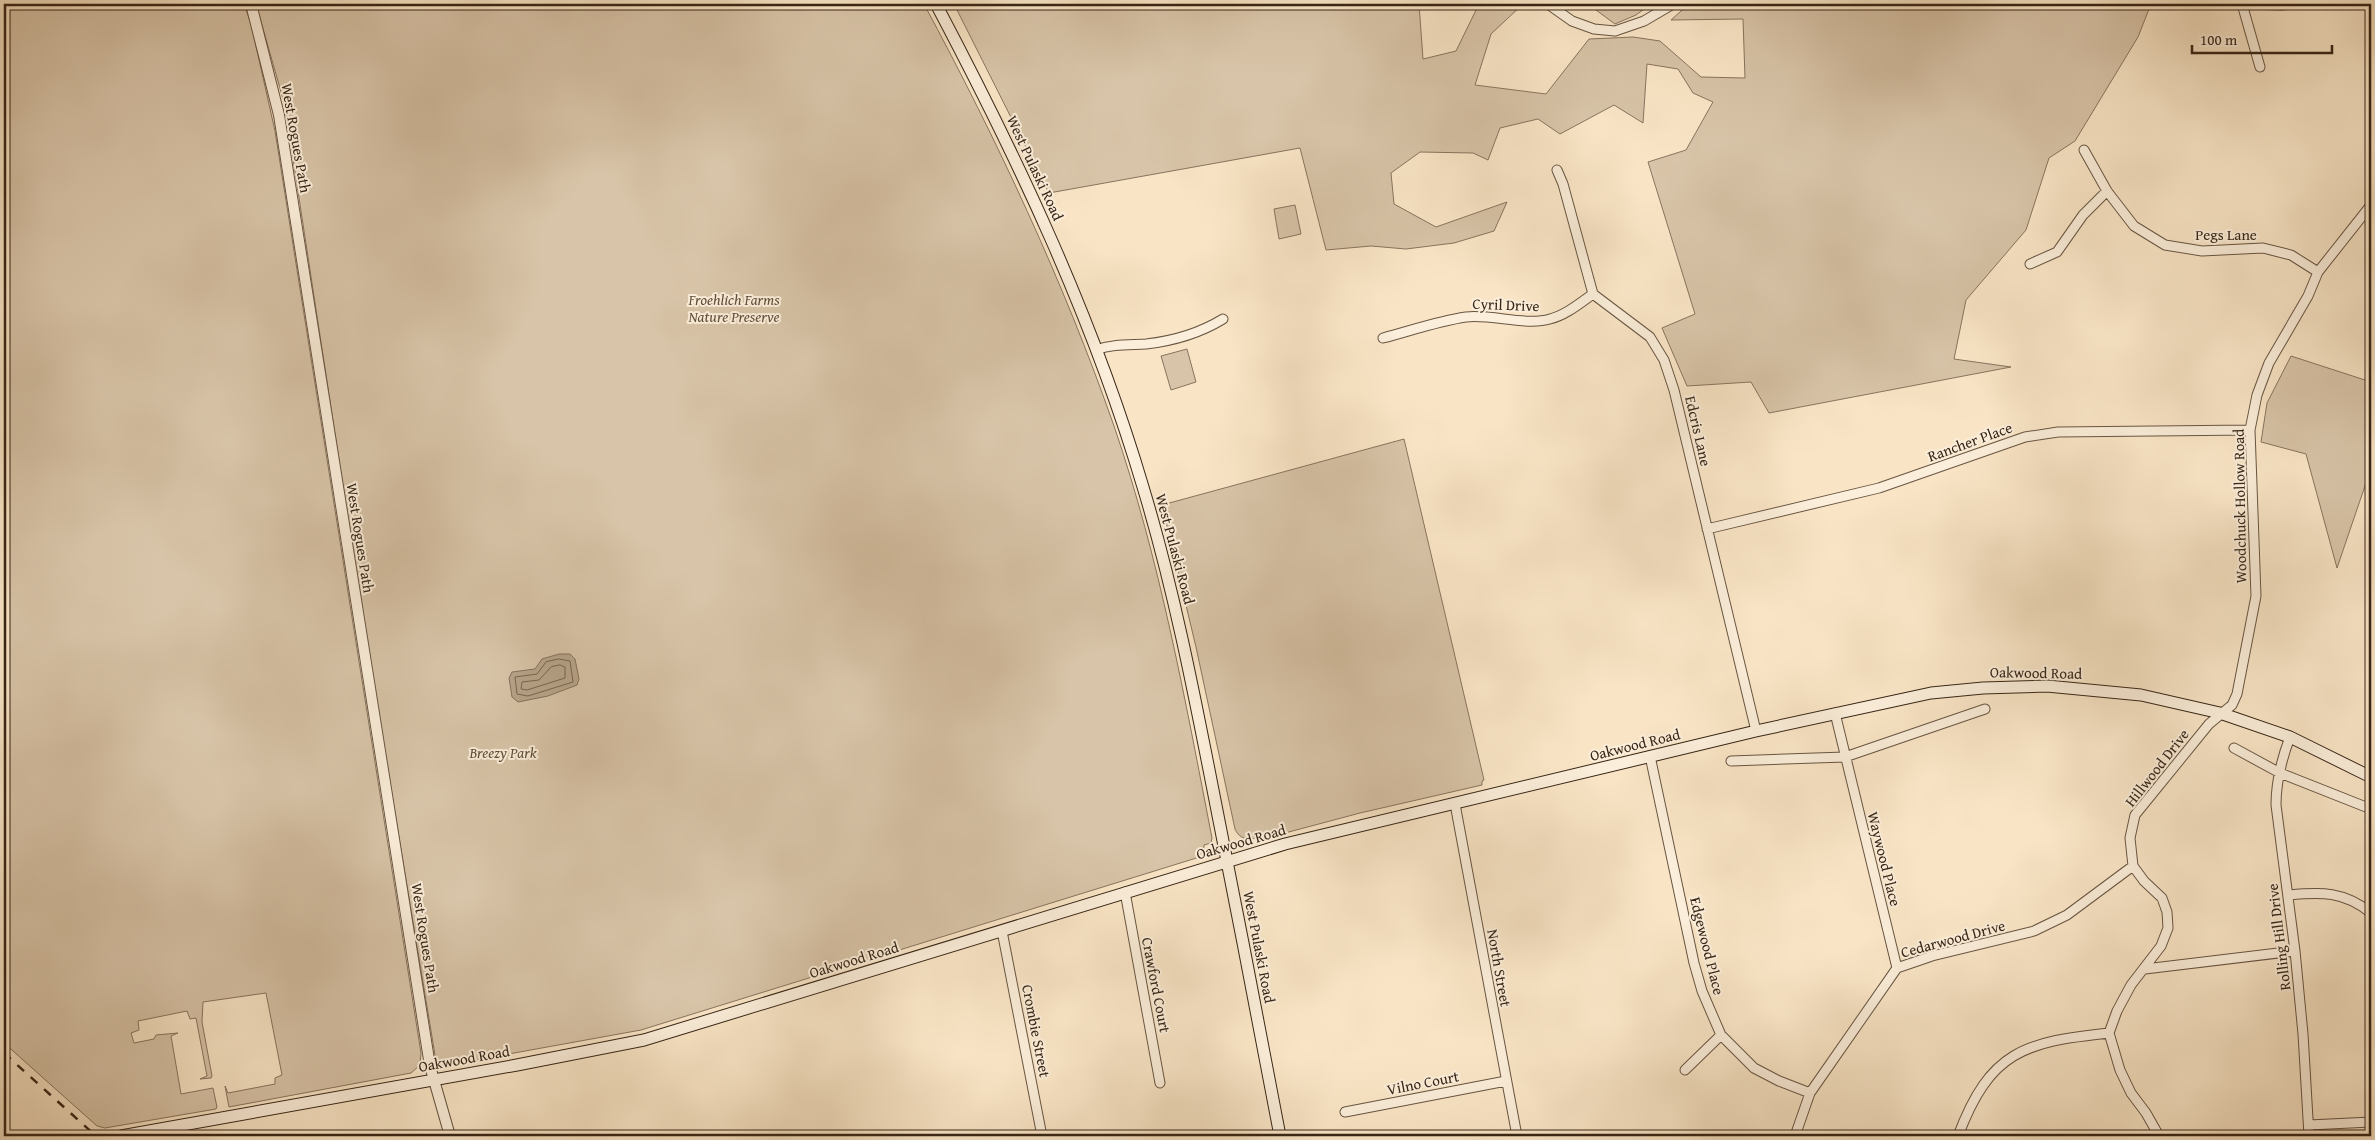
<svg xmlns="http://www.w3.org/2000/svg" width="2375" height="1140" font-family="'Gentium Book Plus',serif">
  <rect width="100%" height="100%" fill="#f9e5c6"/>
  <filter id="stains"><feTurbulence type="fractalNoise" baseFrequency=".004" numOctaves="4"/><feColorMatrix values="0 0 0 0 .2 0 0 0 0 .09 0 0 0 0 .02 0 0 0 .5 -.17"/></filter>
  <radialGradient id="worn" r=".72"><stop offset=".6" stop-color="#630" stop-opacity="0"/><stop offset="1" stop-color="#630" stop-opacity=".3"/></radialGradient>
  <path fill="#d8c4a8" stroke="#88745f" d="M4,4H244L251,24L275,131L421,1053L420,1065L411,1073L229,1107L225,1086L228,1093L275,1084V1078L282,1075L266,993L203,1002L202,1022L212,1076L211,1078L200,1079L207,1076L196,1018L190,1019L187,1011L138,1021L139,1030L131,1033L134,1043L154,1039L156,1035L178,1033L171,1036L181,1094L213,1088L217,1107L216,1109L105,1128L97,1126L4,1043Z
    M256,4H924C997,140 1063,280 1114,426C1160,560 1185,699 1212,838L1211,843L1204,845L1203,856L641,1030L437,1067L368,650L285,106Z
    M954,4H1419L1423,59L1456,51L1479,4H1523L1491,34L1475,85L1546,94L1589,39L1633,37L1660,41L1701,77L1745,78L1743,19L1671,20L1689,4H2151L2138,37L2075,141L2049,158L2026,230L1966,300L1954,359L2011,367L1769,413L1751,382L1687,386L1662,328L1695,314L1648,162L1686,150L1713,102L1693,93L1678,69L1647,64L1643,123L1614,105L1560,134L1538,119L1500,128L1488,160L1473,153L1420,152L1391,173L1394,204L1436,227L1507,202L1494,231L1454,243L1406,249L1371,246L1326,250L1300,148L1049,193Z
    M1596,4H1651L1636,15L1615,24L1596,10Z
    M1295,205L1301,234L1279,239L1274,209Z
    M1187,349L1196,382L1171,390L1161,356Z
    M2291,356L2368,381L2371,380V476L2366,483L2337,568L2306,454L2261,442L2267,403Z
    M1404,439L1484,780L1482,781V785L1360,813L1270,837L1268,835C1254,838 1242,844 1235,829L1196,647L1162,505Z"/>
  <path fill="#b7a48a" stroke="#84715c" d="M559,654H570L575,659L579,679L577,685L548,696L518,702L512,697L509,678L512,672L535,669L542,659Z"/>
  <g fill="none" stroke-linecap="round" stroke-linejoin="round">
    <path stroke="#776450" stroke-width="1" d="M559,659L570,661L573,682L528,696L517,694L515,677L537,674L546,662Z
      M560,665L565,667V678L527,690L521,689L522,682L539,680L551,667Z"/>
    <g stroke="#685542" stroke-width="11">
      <path id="minor" d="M1548,4L1572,21L1594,29L1615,31L1644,21L1673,4
        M2241,4L2282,5L2289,4
        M2242,4L2260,67
        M2084,150L2107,191L2134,226L2165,245L2202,251L2263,248L2291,255L2318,272
        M1557,170L1563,184L1593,294L1650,337L1664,360L1674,390L1756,731
        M2030,264L2057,252L2083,215L2107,191
        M1383,338C1410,331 1438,321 1466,317C1492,314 1526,326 1550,319C1566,315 1580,303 1593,294
        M1096,350C1112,344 1128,345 1146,344C1173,341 1200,333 1223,319
        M1707,529L1879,488L2025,437L2058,432L2250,430
        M1835,713L1897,968
        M2290,737C2282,758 2276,783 2276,805L2295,951L2303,1034L2309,1136
        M2234,748L2280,773L2371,809
        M1650,756L1694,963L1702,991L1721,1035L1754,1068L1779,1081L1810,1093
        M1731,761L1845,757L1985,709
        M1455,804L1517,1136
        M1125,892L1160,1083
        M2289,895C2321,892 2344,891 2371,913
        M1002,931L1042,1136
        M2145,969L2295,951
        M1685,1070L1721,1035
        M1345,1112L1506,1081
        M2309,1125L2371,1122
        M1795,1136L1810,1093L1897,968L1932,956L2034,931L2067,915L2133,866
        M1958,1136C1990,1051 2024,1042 2109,1033
        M2159,1136L2146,1113L2131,1093L2120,1070L2109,1033L2117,1011L2131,985L2161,946L2168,928L2167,912L2162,898L2144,881L2133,866L2130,838L2135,815L2209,724L2232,705L2237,694L2256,596L2250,430L2257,395L2269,363L2308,296L2318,272L2371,205"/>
    </g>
    <g stroke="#685542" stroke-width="12">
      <path id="tertiary" d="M251,4L279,115L430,1066L450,1136"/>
    </g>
    <g stroke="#372516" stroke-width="13">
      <path id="secondary" d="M936,4C1018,159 1093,318 1143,487C1173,586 1193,688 1213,790C1236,905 1258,1021 1280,1136
        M121,1136L517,1065L644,1040L1285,844L1756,731L1931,693L1983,688L2047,686L2141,695L2220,713L2290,737L2371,777"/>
    </g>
    <use href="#minor" stroke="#fbeeda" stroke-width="9"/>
    <use href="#tertiary" stroke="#fbeeda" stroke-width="10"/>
    <use href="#secondary" stroke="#fbeeda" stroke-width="11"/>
    <path stroke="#372516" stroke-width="2.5" stroke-dasharray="9 9" stroke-linecap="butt" d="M4,1053L96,1136"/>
  </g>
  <g text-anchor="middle" stroke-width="4" stroke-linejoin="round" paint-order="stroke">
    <g font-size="15" fill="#372516" stroke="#fbeeda">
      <text transform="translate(296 138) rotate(80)" y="5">West Rogues Path</text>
      <text transform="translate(1035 168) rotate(65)" y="5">West Pulaski Road</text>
      <text x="2226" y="240">Pegs Lane</text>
      <text transform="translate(1506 305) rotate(2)" y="5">Cyril Drive</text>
      <text transform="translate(1698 431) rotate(77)" y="5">Edcris Lane</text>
      <text transform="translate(1970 442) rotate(-20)" y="5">Rancher Place</text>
      <text transform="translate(2240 506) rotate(-91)" y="5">Woodchuck Hollow Road</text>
      <text transform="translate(360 538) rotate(81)" y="5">West Rogues Path</text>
      <text transform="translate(1175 549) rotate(75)" y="5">West Pulaski Road</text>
      <text transform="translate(2036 673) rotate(1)" y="5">Oakwood Road</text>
      <text transform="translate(1635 745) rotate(-14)" y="5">Oakwood Road</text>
      <text transform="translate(2157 768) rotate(-52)" y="5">Hillwood Drive</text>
      <text transform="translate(1241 842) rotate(-16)" y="5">Oakwood Road</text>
      <text transform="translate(1884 859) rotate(76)" y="5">Waywood Place</text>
      <text transform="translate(2279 937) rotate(-97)" y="5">Rolling Hill Drive</text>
      <text transform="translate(425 938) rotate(81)" y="5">West Rogues Path</text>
      <text transform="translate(1953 939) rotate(-15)" y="5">Cedarwood Drive</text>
      <text transform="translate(1707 946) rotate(76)" y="5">Edgewood Place</text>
      <text transform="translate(1259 947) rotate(79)" y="5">West Pulaski Road</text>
      <text transform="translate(854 960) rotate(-17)" y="5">Oakwood Road</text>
      <text transform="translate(1499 968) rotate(80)" y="5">North Street</text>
      <text transform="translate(1156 985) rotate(79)" y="5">Crawford Court</text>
      <text transform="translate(1036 1031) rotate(79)" y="5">Crombie Street</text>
      <text transform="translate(464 1059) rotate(-10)" y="5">Oakwood Road</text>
      <text transform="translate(1423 1083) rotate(-11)" y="5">Vilno Court</text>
    </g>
    <g font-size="15" font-style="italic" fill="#5f4d3a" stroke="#fbeeda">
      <text x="734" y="305">Froehlich Farms<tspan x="734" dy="17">Nature Preserve</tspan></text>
      <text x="503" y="758">Breezy Park</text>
    </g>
  </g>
  <rect width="2375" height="1140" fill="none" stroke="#f9e5c6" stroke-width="20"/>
  <rect x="5" y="5" width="2365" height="1130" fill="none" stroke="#372516" stroke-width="2.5"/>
  <rect x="10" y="10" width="2355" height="1120" fill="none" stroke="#372516"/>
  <path d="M2192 45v8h140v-8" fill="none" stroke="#372516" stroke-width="2.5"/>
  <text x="2200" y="45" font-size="15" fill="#372516" stroke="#fbeeda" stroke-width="4" paint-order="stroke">100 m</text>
  <rect width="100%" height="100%" filter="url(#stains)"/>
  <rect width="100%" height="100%" fill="url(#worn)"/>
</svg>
